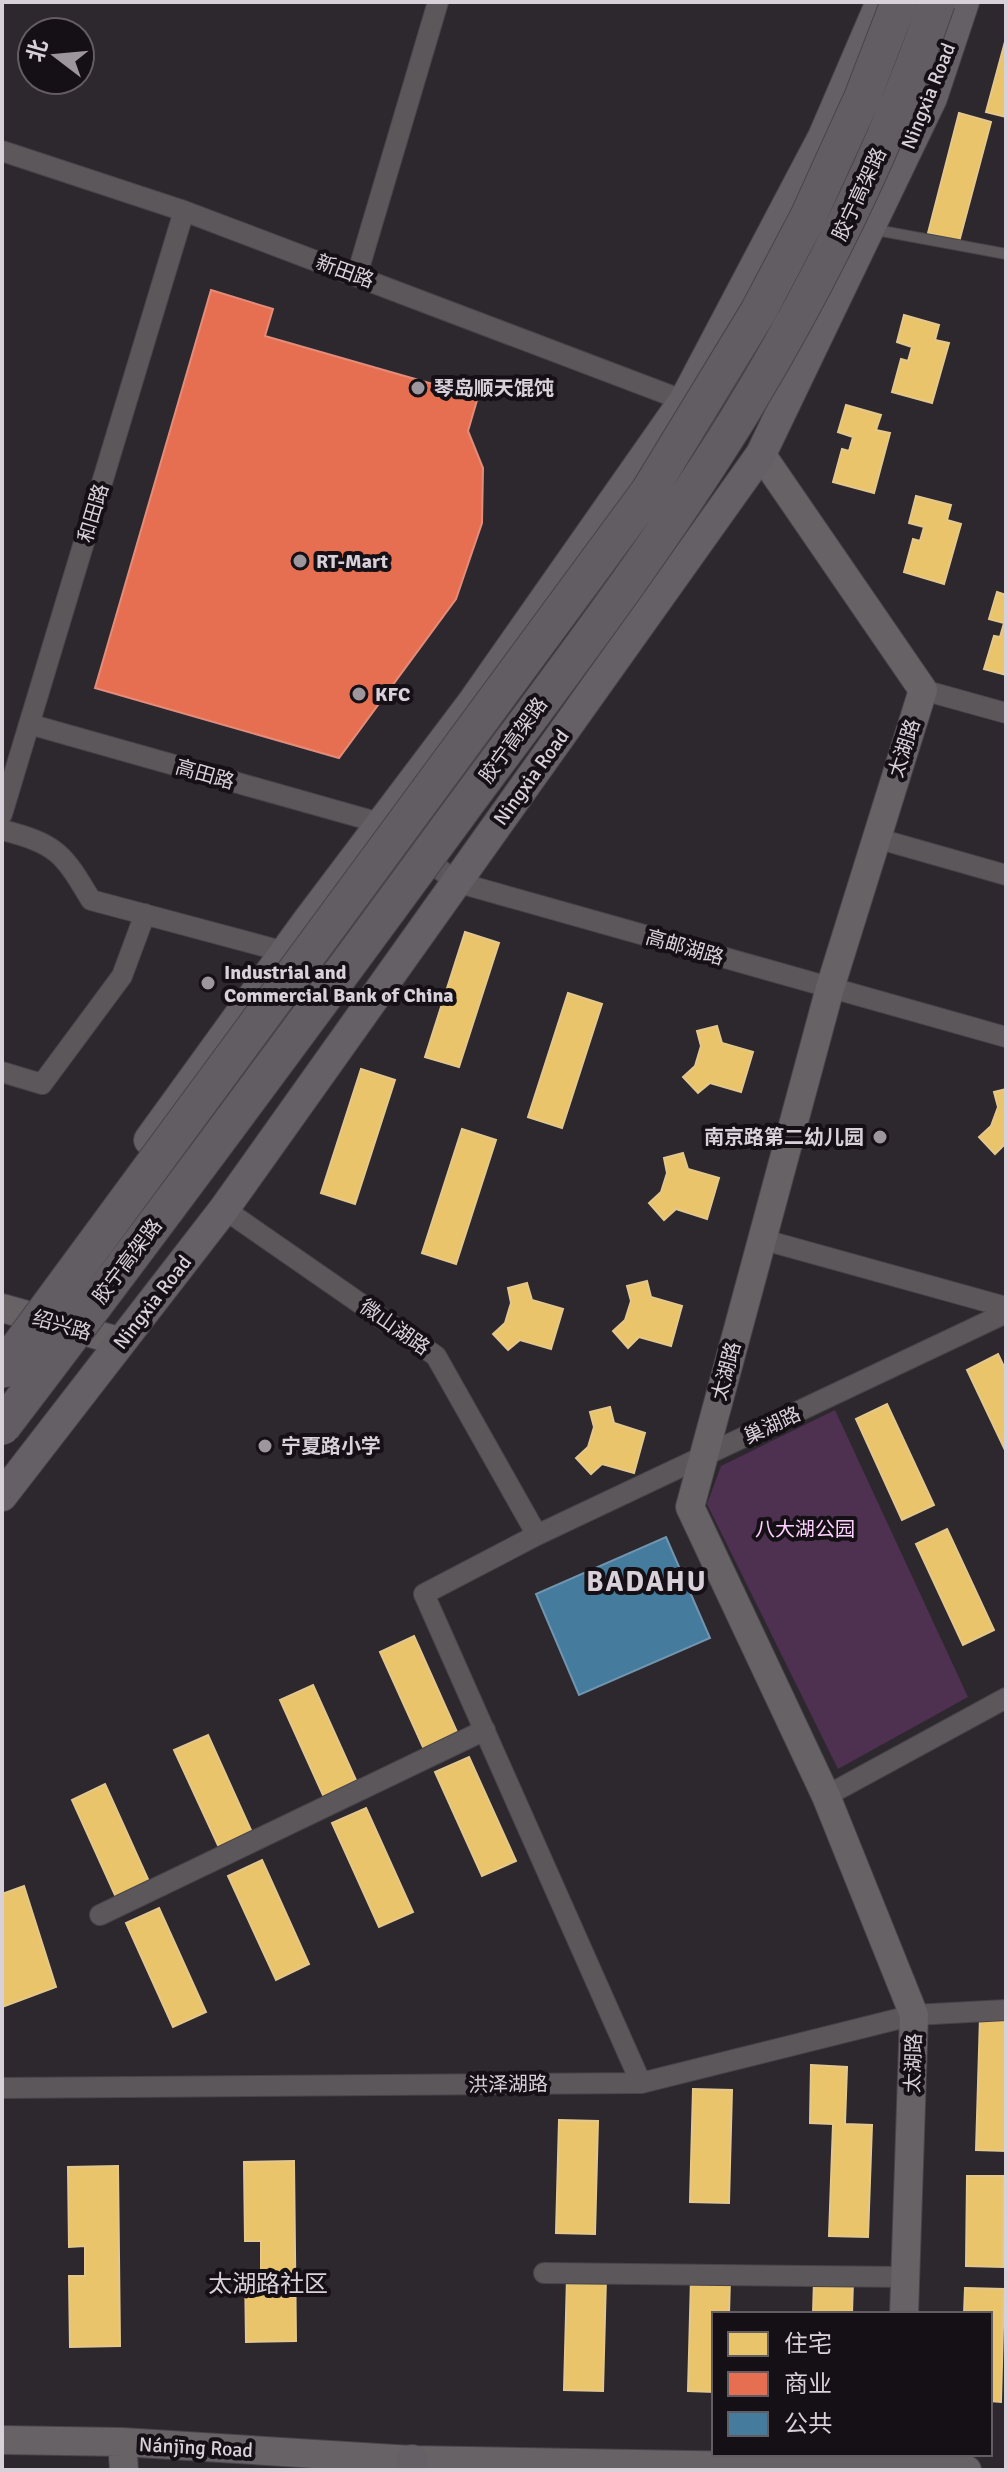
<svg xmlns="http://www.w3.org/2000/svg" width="1008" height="2472" font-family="Signika,'Noto Sans SC',sans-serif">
  <rect width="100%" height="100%" fill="#2d272e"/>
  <path fill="#4e3050" d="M835,1410L968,1697L838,1769L707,1504L721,1466Z"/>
  <path fill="#e9c46a" stroke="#e4c88b" stroke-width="2" d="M1006,38V117L986,112Z
    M959,113L991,122L959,242L928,233Z
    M904,315L939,325L935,340L949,343L932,403L892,392L901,359L908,361L912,347L897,342Z
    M846,405L881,415L876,430L890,433L874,493L833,482L842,449L849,451L853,437L838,432Z
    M916,496L951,505L947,520L961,524L944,584L904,572L913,539L920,541L924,527L909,523Z
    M997,592L1006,595V675L984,669L994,636L1000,637L1004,623L989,619Z
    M465,932L499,943L459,1067L425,1057Z
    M568,993L602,1004L562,1128L528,1117Z
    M717,1026L722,1043L753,1052L741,1092L710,1083L698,1093L683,1077L695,1066L701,1046L697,1031Z
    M361,1069L395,1080L355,1204L321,1193Z
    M1006,1089V1143L995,1154L979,1137L991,1126L998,1107L994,1092Z
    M462,1129L496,1140L456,1264L422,1253Z
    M683,1153L688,1169L719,1178L707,1219L676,1209L664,1220L649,1203L661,1192L667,1173L664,1158Z
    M647,1281L651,1297L682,1306L671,1346L639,1337L628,1348L613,1331L625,1320L631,1301L627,1286Z
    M527,1283L532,1300L563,1309L551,1349L520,1340L508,1350L493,1334L505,1323L511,1303L508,1288Z
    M998,1354L1006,1371V1452L967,1370Z
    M887,1404L934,1505L902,1520L856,1419Z
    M610,1407L614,1423L645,1433L634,1473L602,1464L591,1474L576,1458L588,1447L594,1427L590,1412Z
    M947,1529L994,1630L963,1645L916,1544Z
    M414,1636L461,1741L427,1756L380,1652Z
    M313,1685L360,1789L327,1804L280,1700Z
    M208,1735L255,1839L222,1854L174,1750Z
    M469,1757L516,1861L482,1876L435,1772Z
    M105,1784L152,1888L119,1904L72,1800Z
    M366,1808L413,1912L379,1927L332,1823Z
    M262,1860L309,1964L276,1980L228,1876Z
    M24,1886L56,1987L2,2007V1894Z
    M159,1908L206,2012L173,2027L126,1923Z
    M980,2017H1006V2151L976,2150Z
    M811,2065L847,2067L845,2124L872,2125L868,2237L829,2236L833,2124L810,2123Z
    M693,2089L732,2090L729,2203L690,2202Z
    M559,2120L598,2121L595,2234L556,2233Z
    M294,2161L296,2341L246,2342L245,2271H261V2241H245L244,2162Z
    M118,2166L120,2346L70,2347L69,2276H85V2246L69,2247L68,2167Z
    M967,2176H1004L1003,2267L966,2266Z
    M567,2277L606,2278L603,2391L564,2390Z
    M691,2278L730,2279L729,2314H714V2392L688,2391Z
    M814,2280L853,2281L852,2314H813Z
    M965,2288L1004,2289L1001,2402L990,2401V2314H964Z"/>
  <path fill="#e76f51" stroke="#e38c7a" stroke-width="2" d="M211,290L273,309L265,336L478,397L468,431L483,468L482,523L456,599L339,758L95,688Z"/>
  <path fill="#457b9d" stroke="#7195af" stroke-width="2" d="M666,1537L710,1638L579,1695L536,1594Z"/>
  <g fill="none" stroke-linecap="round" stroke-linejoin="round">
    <g stroke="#484349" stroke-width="12">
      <path id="lane" d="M871,229L1006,254"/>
    </g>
    <g stroke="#484349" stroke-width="22">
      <path id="street" d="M2,151L184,211L693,404
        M357,275L438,2
        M923,690L1006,713
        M29,724L380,823L389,830
        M2,814L184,211
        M2,830C57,844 63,853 91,900L285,952
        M876,838L1006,875
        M418,852L456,882L1006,1037
        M2,1072L42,1084L122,976L145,914
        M224,1209L436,1356L537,1535
        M761,1239L1006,1307
        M826,1796L1006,1698
        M100,1915L485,1730
        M641,2083L424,1594L537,1535L1006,1313
        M2,2088L641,2083L914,2015L1006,2010
        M544,2273L905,2277"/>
    </g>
    <g stroke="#484349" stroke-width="30">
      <path id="secondary" d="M761,454L923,690L830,988L690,1507L826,1796L914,2015L904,2314
        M2,1308L122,1342
        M2,2440L122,2442L412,2460L967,2470
        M122,2442L124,2470"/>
    </g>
    <g stroke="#484349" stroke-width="32">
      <path id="primary" d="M149,1140L306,923L472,703L685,399L823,137L881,2
        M2,1496L224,1209L761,454L932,98L964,2
        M412,2460V2470"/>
    </g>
    <use href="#lane" stroke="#5b575b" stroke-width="10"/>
    <use href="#street" stroke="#5b575b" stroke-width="20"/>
    <use href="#secondary" stroke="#666266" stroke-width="28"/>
    <use href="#primary" stroke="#646065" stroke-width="30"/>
    <g stroke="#484349" stroke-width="38" stroke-linecap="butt">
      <path id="highway-bridge" d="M2,1370L649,491L758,312L808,217L862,98L899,2
        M2,1427C157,1224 308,1019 459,813C554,684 653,556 737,420C818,288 886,149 937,2"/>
    </g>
    <use href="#highway-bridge" stroke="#625d62" stroke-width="36"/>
  </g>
  <g fill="#9d969d" stroke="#151015" stroke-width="3">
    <circle cx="418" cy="388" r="8"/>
    <circle cx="300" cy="561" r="8"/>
    <circle cx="359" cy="694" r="8"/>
    <circle cx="208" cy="983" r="8"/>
    <circle cx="880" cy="1137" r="8"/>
    <circle cx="265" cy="1446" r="8"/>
  </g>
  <g text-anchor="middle" stroke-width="8" stroke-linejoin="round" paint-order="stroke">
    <g font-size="20" fill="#d9d1d9" stroke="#151015">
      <text transform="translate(928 96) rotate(-68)" y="7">Ningxia Road</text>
      <text transform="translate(859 194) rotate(-65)" y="7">胶宁高架路</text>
      <text transform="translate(345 271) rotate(20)" y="7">新田路</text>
      <text transform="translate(93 513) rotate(-73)" y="7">和田路</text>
      <text transform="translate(513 740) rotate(-54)" y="7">胶宁高架路</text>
      <text transform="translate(904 748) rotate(-72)" y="7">太湖路</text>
      <text transform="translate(205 774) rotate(16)" y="7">高田路</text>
      <text transform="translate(531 777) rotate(-54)" y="7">Ningxia Road</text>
      <text transform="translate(685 947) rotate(16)" y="7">高邮湖路</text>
      <text transform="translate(127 1261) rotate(-53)" y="7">胶宁高架路</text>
      <text transform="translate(152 1302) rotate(-52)" y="7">Ningxia Road</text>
      <text transform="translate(62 1325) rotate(16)" y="7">绍兴路</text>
      <text transform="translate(395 1327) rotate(35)" y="7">微山湖路</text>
      <text transform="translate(726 1371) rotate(-75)" y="7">太湖路</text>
      <text transform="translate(772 1425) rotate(-25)" y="7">巢湖路</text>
      <text transform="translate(913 2063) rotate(-88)" y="7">太湖路</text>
      <text transform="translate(508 2084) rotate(-1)" y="7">洪泽湖路</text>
      <text transform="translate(196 2447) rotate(3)" y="7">Nánjīng Road</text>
    </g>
    <g font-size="20" font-weight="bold" fill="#d9d1d9" stroke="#151015" text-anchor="start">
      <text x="434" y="395">琴岛顺天馄饨</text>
      <text x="316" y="568">RT-Mart</text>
      <text x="375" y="701">KFC</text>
      <text x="224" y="979">Industrial and<tspan x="224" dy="23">Commercial Bank of China</tspan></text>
      <text x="864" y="1144" text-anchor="end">南京路第二幼儿园</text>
      <text x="281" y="1453">宁夏路小学</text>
    </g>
    <g font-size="20" fill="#fdd1fe" stroke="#151015">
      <text x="805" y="1536">八大湖公园</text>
    </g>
    <g font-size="24" fill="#d9d1d9" stroke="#151015">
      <text x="268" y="2292">太湖路社区</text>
    </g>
    <g font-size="28" font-weight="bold" letter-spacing="2" fill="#d9d1d9" stroke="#151015">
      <text x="647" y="1591">BADAHU</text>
    </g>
  </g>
  <rect width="1008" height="2472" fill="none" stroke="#d9d1d9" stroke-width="8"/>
  <rect x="712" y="2312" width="280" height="144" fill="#151015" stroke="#635d63" stroke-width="2"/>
  <rect x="728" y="2332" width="40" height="24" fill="#e9c46a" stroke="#635d63" stroke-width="2"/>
  <text x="784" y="2352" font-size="24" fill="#d9d1d9">住宅</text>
  <rect x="728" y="2372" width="40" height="24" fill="#e76f51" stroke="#635d63" stroke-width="2"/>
  <text x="784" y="2392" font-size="24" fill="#d9d1d9">商业</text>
  <rect x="728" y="2412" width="40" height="24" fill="#457b9d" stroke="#635d63" stroke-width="2"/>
  <text x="784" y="2432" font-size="24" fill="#d9d1d9">公共</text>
  <g transform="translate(56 56) rotate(286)"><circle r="38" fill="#151015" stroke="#635d63" stroke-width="2"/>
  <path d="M0-6L14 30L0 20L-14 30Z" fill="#9d969d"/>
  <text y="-12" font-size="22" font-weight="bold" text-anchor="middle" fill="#d9d1d9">北</text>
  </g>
</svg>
